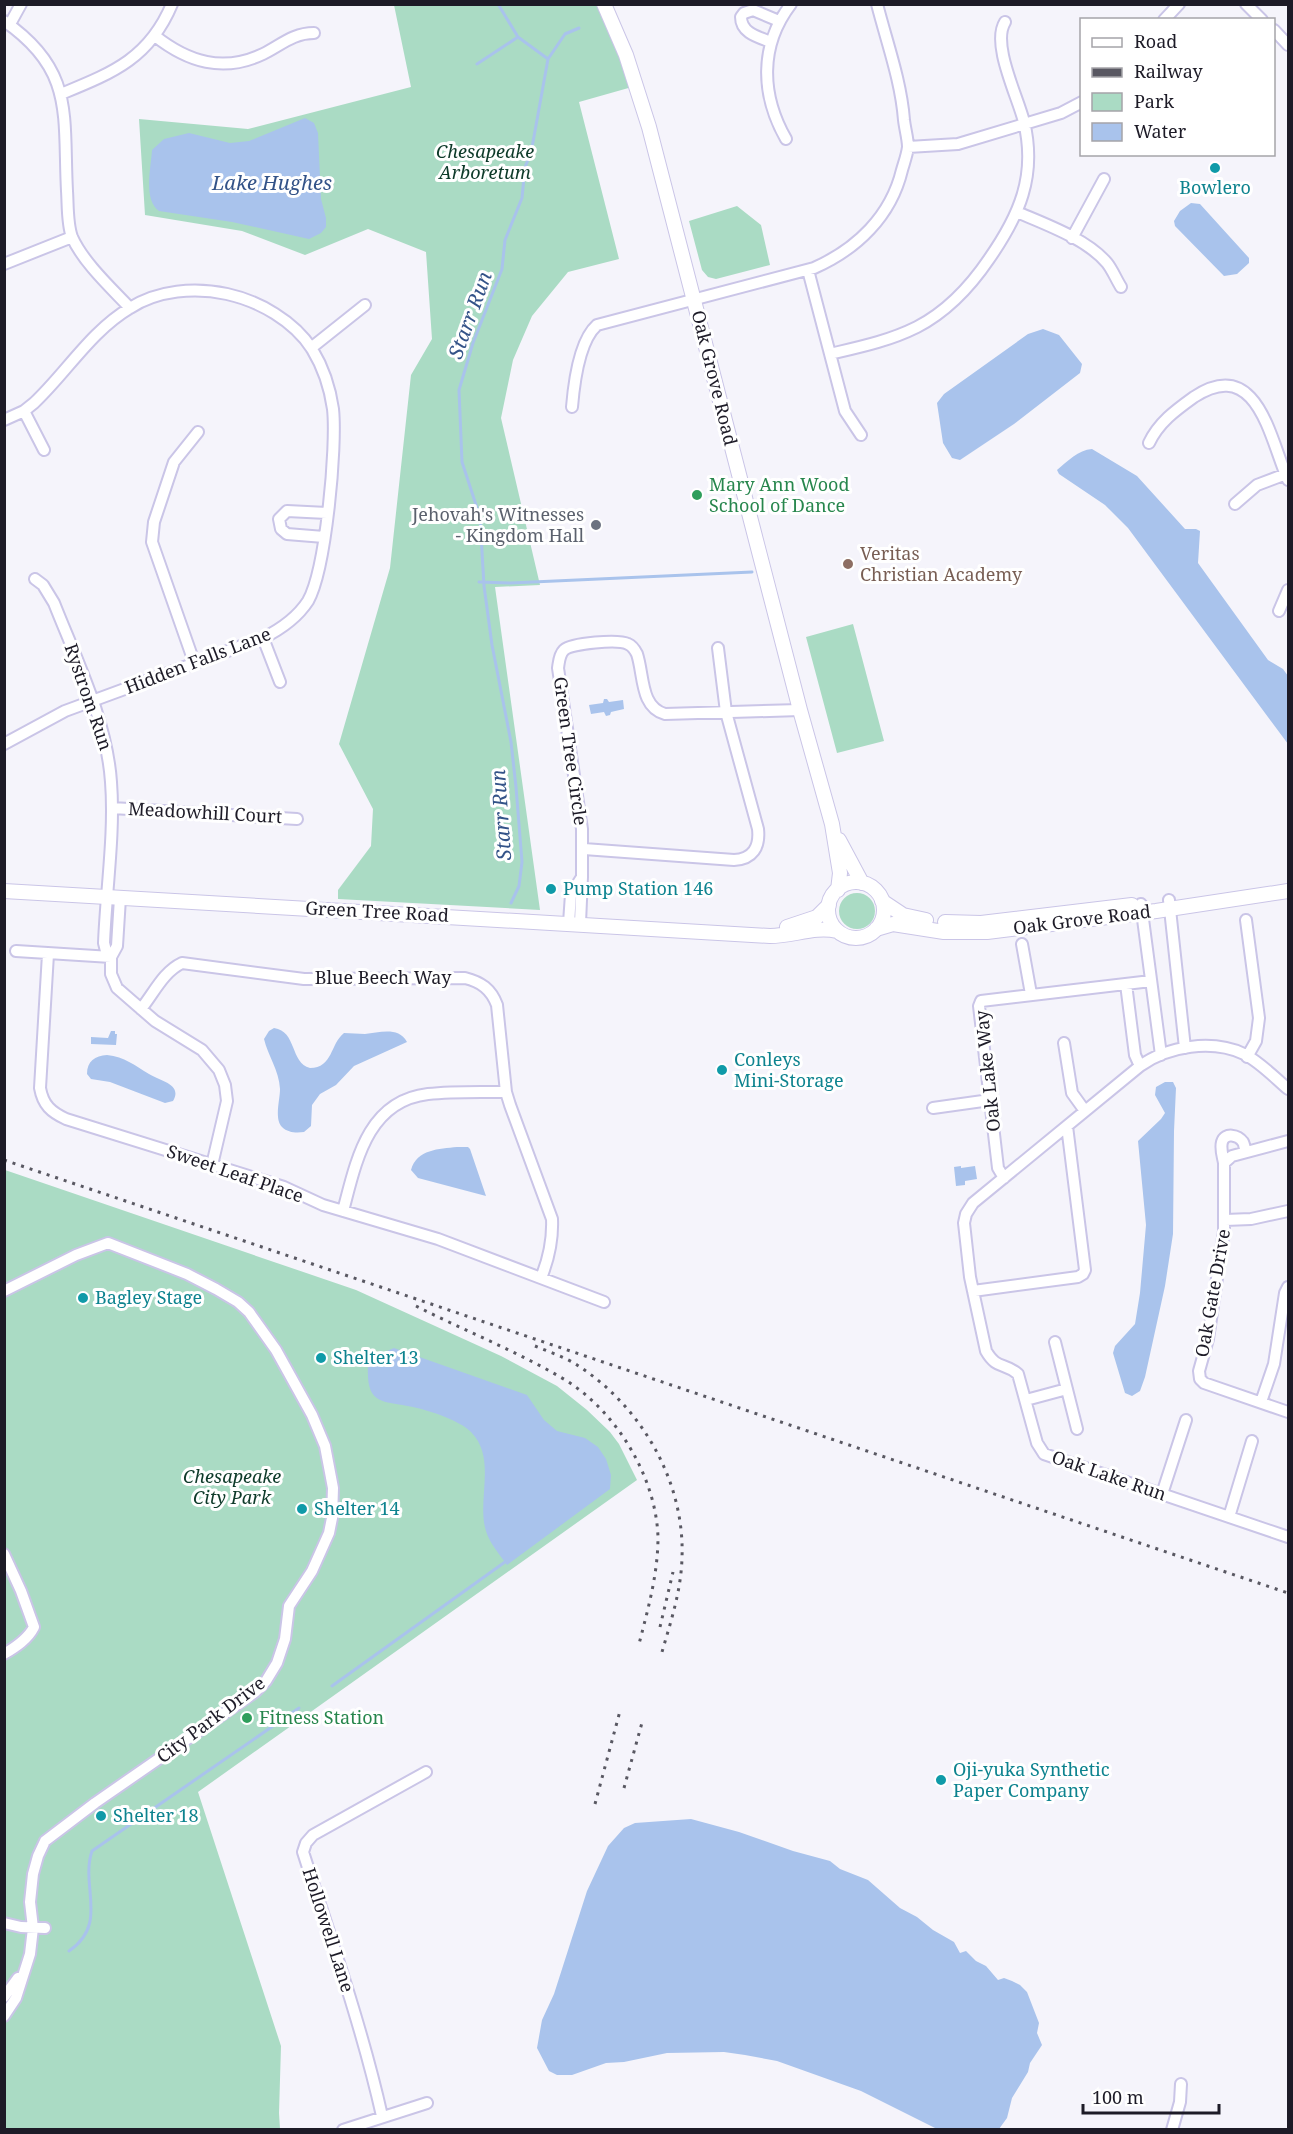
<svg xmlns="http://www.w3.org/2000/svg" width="1293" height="2134" font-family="'Noto Serif',serif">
  <rect width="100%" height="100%" fill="#f5f4fb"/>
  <path fill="#aadbc4" d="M394,5H598L632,87L579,102L619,259L568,272L532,316L513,360L501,418L540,585L495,587L540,910L338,899V890L371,846L373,809L339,744L390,568L411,375L432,339L426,252L368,229L305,255L242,231L145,215L139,119L248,129L411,87Z
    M737,206L761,225L770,265L716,279L708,277L702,270L689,221Z
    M853,624L884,741L837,753L806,637Z
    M839 911a18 18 0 1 1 36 0a18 18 0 1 1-36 0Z
    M5,1170L356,1290L501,1356L557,1386L587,1410L610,1432L619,1444L637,1480L198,1792L281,2046L279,2113L280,2129L5,2130Z"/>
  <path fill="#a9c3ec" d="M305,118L314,123L318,133L321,199L326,218V227L321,233L309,239L232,222L159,211C143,200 151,168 152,150L164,139L189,133L230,143L249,141Z
    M1191,203L1200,204L1249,258V263L1237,274L1224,276L1175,226L1174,221L1180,211Z
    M1043,329L1059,335L1082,364L1080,373L1014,424L960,460L952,458L943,443L937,403L944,394L1028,334Z
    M1092,449L1137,476L1185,529H1196L1200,531L1198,563L1268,660L1283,669L1288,676V744L1128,528L1105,505L1059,474L1057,470C1068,461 1078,450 1092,449Z
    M604,699H607L609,702L623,700L624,709L611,712L610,715L606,716L604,712L591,714L589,705L603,703Z
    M274,1028C297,1031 290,1063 310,1068C333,1068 330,1044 344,1033C351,1033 358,1034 365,1034C379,1033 398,1026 407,1042L354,1066L336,1085L320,1094L312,1105L311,1126L304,1132C297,1133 288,1133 282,1127C274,1119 280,1100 280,1089C279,1070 268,1056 264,1039L269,1031Z
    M111,1031H115V1034H117L116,1045L91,1044V1037L108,1038Z
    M107,1055C125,1057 134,1065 149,1074C160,1081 183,1084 173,1101L165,1103L110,1082L91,1079L87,1074C87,1061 95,1056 107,1055Z
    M1165,1082H1173L1176,1088L1174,1131L1173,1234L1165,1286L1145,1377L1140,1391L1132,1396L1125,1393L1113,1353L1115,1346L1135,1324L1140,1293L1146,1225L1138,1141L1161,1119L1165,1113L1155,1095L1156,1087Z
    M457,1147H468L470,1149L486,1196L418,1178L411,1170C417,1149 439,1149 457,1147Z
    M961,1166V1168L975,1166L977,1179L965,1181V1185L956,1186L954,1167Z
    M394,1348L527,1395L544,1420L557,1431L585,1438L598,1447L606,1459L611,1475L610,1489L507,1565C501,1556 491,1545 487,1534C475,1503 498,1459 471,1432C461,1421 428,1410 413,1407C381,1401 366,1405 368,1365L382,1353Z
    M691,1819L739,1832L793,1851L830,1861L840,1869L868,1880L900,1908L917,1917L933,1930L954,1942L960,1953L966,1951L976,1961L986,1966L998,1980L1004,1978L1012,1981L1020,1985L1027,1992L1039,2023L1037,2033L1042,2045L1030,2063L1028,2072L1012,2098L1007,2118L999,2129H937L861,2091L777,2061L745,2055L724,2052L667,2053L624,2062L606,2063L572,2075H557L549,2071L537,2048L542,2020L554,1994L587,1891L608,1846L624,1828L635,1823Z"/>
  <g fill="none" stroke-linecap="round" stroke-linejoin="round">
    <path stroke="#a9c3ec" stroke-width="3" d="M498,4L518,37L548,59L531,153L525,167L522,198L505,240L502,269L473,343L459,390L462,462L480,517L484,586L492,645L511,742L516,787L522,862L519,886L511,903
      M548,59L565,34L579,28
      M477,64L518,37
      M479,582L511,583L752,572
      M332,1686L505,1562
      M69,1951C109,1924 80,1886 92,1851L299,1708"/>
    <g stroke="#cac5e7" stroke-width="14">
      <path id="street" d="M1246,4L1262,20
        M1164,20L1179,4
        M4,21C75,70 63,115 67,191C68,205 67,224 72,237C83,262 111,288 130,308
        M10,24L21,4
        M1274,30L1288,45
        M155,36C188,62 223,73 263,54C281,45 293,33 314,33
        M771,42C758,37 741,33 741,17L744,13L753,10L779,21
        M61,94C112,73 149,59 172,4
        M786,139C761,95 759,46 791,4
        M908,147L958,144L1061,113L1082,102
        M1017,212C1045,224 1087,239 1107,263C1112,269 1116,279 1121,287
        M1072,238L1104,179
        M4,264L72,237
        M808,270L845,411L861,435
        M311,348L365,305
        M830,354C860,347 889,341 917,327C948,311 970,287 989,259C1019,216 1037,176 1024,122C1018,97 991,44 1005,22
        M572,407C574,383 579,341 597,325L814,268C857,249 891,216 902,170C904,163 907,155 908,147C908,139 905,129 904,120C901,81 887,43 877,4
        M24,411L44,450
        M4,420L24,411L34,403C66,373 91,331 130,308C158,290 195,287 227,294C259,301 294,321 312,349C323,367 330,388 333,409C337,446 326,569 308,601C297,618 281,629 263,638L65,711L4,744
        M1149,443C1159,422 1176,410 1194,397C1258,355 1270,440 1288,480
        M1235,504L1257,485L1286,474
        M324,537L287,534L281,529L279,519L287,511L327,513
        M35,579L43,585L54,603C76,659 107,721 111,782C115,833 106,891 104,943L106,951L111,957L117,946L120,898
        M1279,611L1288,590
        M263,638L280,682
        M194,662L152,542L154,522L174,462L198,432
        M112,808L297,819
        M584,849L734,860C753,859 760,847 758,829L726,712L718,648
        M582,877V829L558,668C559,662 559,655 564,650C572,643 618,639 628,644C633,646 635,650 637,654C644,675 640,707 665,714L800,710
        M1169,900L1185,1048
        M1141,904L1161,1055
        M1246,920L1259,1018L1256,1041L1247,1057
        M569,923L571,894L582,877L580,923
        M1022,944L1031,994
        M16,951L111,957V974L117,988L155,1021L202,1050L219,1070L225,1085L227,1101L212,1165
        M48,954L40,1088C43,1105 51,1112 66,1119L284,1187L323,1205L438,1239L604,1302
        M1126,984L1135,1055L1140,1066
        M141,1009C154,993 163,972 182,963L304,979L465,978C481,982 491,989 497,1005L506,1092L510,1105L552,1219C553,1241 549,1258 541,1278
        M1064,1043L1072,1093L1085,1111
        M1288,1089C1275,1078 1260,1062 1244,1054C1212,1039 1168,1046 1140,1066L973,1203L966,1214L964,1223L970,1277L986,1351C997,1370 1004,1362 1018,1374L1037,1443L1044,1454L1288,1537
        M933,1108L990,1100
        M1288,1141L1232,1156L1224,1163V1231L1208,1339L1199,1371L1200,1379L1204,1383L1288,1412
        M1224,1163C1223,1157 1220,1149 1222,1142C1225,1132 1238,1135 1243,1142C1244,1143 1245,1150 1246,1152
        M1004,1178L998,1168L979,1006L981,1001L1151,981
        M343,1211C356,1162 367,1101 428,1094C454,1091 481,1092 506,1092
        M1225,1220L1251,1219L1288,1211
        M4,1291L76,1255L108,1243L187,1274L216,1289L238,1302L249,1312L276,1350L312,1415L325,1446L333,1488L332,1518L329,1533L312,1571L289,1606L285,1639L277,1663L266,1681L255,1692L95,1803L45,1841L38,1856L33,1874L30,1902L33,1928L30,1954L16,1998L4,2016
        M973,1291L1078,1277L1083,1274L1085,1270L1067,1126
        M1055,1342L1077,1429
        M1026,1400L1067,1389
        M1261,1402L1274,1364L1285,1293L1288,1287
        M1162,1494L1186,1420
        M1229,1517L1252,1441
        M4,1554L21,1591L34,1627C28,1639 16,1647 4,1654
        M4,1923L21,1927L45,1928
        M4,1997L18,1978
        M382,2116C362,2027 331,1939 303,1852L306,1843L313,1835L426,1772
        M343,2130L427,2103
        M1172,2130L1180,2102L1181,2084"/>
    </g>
    <g stroke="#cac5e7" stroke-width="16">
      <path id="secondary" d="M604,4L626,55L649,127L800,710L832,824L840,873L838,890
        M839,840L862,883
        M828 910a28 28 0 1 1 56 0a28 28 0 1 1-56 0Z
        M4,891L770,936C793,936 815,926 837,931
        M882,901L903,915L926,920
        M945,922L981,923L1132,905
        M787,927L817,917L829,905
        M876,929L893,924L944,932H987L1156,911L1288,891"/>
    </g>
    <use href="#street" stroke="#fff" stroke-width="10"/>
    <use href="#secondary" stroke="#fff" stroke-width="14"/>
    <path stroke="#595862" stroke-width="3" stroke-dasharray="3 6" stroke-linecap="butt" d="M4,1160L1288,1593
      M416,1306C465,1331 519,1352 567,1381C617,1413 656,1477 658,1537C658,1574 648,1609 639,1644
      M535,1346C549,1352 565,1357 577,1365C641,1406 685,1481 682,1558C681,1591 671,1621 662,1652
      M660,1627L673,1572
      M624,1788L643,1719
      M595,1804L620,1711"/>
  </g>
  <g fill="#0f9aa8" stroke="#fff" stroke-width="2">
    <circle cx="1215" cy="168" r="6"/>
    <circle cx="551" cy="889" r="6"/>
    <circle cx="722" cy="1070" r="6"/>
    <circle cx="83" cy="1298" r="6"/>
    <circle cx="321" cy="1358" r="6"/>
    <circle cx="302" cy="1509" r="6"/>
    <circle cx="941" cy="1780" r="6"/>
    <circle cx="101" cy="1816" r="6"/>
  </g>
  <g fill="#2e9e5b" stroke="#fff" stroke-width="2">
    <circle cx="697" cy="495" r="6"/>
    <circle cx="247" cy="1718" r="6"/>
  </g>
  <circle fill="#6b7280" stroke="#fff" stroke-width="2" cx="596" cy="525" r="6"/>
  <circle fill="#8d6e63" stroke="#fff" stroke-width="2" cx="848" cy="564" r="6"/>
  <g text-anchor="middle" stroke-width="6" stroke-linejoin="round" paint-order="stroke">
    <g font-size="18" font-style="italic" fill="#0d3a29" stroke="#fff">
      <text x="485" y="158">Chesapeake<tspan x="485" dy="21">Arboretum</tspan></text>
      <text x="232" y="1483">Chesapeake<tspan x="232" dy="21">City Park</tspan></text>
    </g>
    <g font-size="18" fill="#0d838f" stroke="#fff" text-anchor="start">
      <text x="1215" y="194" text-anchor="middle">Bowlero</text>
      <text x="563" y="895">Pump Station 146</text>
      <text x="734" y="1066">Conleys<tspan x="734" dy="21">Mini-Storage</tspan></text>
      <text x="95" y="1304">Bagley Stage</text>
      <text x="333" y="1364">Shelter 13</text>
      <text x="314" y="1515">Shelter 14</text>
      <text x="953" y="1776">Oji-yuka Synthetic<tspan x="953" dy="21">Paper Company</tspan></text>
      <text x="113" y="1822">Shelter 18</text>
    </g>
    <g font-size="18" fill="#1d1b27" stroke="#fff">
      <text transform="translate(714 378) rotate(76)" y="6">Oak Grove Road</text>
      <text transform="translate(198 661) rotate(-21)" y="6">Hidden Falls Lane</text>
      <text transform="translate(88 697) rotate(71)" y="6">Rystrom Run</text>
      <text transform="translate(570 751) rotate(82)" y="6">Green Tree Circle</text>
      <text transform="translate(205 813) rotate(3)" y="6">Meadowhill Court</text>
      <text transform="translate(377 912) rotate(3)" y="6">Green Tree Road</text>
      <text transform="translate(1082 920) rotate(-7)" y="6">Oak Grove Road</text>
      <text x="383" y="984">Blue Beech Way</text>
      <text transform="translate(988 1071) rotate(-96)" y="6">Oak Lake Way</text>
      <text transform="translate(235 1174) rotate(19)" y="6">Sweet Leaf Place</text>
      <text transform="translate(1213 1293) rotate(-80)" y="6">Oak Gate Drive</text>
      <text transform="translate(1109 1476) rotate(19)" y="6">Oak Lake Run</text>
      <text transform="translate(211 1720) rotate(-37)" y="6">City Park Drive</text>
      <text transform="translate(328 1930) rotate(72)" y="6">Hollowell Lane</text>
    </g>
    <g font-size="18" fill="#27864d" stroke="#fff" text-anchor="start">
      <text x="709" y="491">Mary Ann Wood<tspan x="709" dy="21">School of Dance</tspan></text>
      <text x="259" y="1724">Fitness Station</text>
    </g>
    <g font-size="18" fill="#5b616d" stroke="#fff" text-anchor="end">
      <text x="584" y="521">Jehovah's Witnesses<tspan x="584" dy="21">- Kingdom Hall</tspan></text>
    </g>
    <g font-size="18" fill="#785e54" stroke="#fff" text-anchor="start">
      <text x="860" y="560">Veritas<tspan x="860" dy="21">Christian Academy</tspan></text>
    </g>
    <g font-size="20" font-style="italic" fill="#335388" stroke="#fff">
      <text x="272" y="190">Lake Hughes</text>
      <text transform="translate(470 315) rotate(-70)" y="7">Starr Run</text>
      <text transform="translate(501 815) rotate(-94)" y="7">Starr Run</text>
    </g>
  </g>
  <rect width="1293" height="2134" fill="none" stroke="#1d1b27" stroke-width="12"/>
  <rect x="1080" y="18" width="195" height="138" fill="#ffffff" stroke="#a5a4a9" stroke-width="1.5"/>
  <rect x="1092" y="38" width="30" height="9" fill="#ffffff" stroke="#a5a4a9" stroke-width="1.5"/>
  <text x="1134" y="48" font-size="18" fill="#1d1b27">Road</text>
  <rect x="1092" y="68" width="30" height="9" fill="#595862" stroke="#a5a4a9" stroke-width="1.5"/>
  <text x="1134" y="78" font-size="18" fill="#1d1b27">Railway</text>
  <rect x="1092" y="93" width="30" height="18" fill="#aadbc4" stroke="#a5a4a9" stroke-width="1.5"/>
  <text x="1134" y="108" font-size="18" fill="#1d1b27">Park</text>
  <rect x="1092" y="123" width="30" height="18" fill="#a9c3ec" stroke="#a5a4a9" stroke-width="1.5"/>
  <text x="1134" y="138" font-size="18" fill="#1d1b27">Water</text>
  <path d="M1083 2104v9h136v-9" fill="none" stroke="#1d1b27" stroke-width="3"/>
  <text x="1092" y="2104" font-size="18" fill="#1d1b27" stroke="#ffffff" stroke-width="4.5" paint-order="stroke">100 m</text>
</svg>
